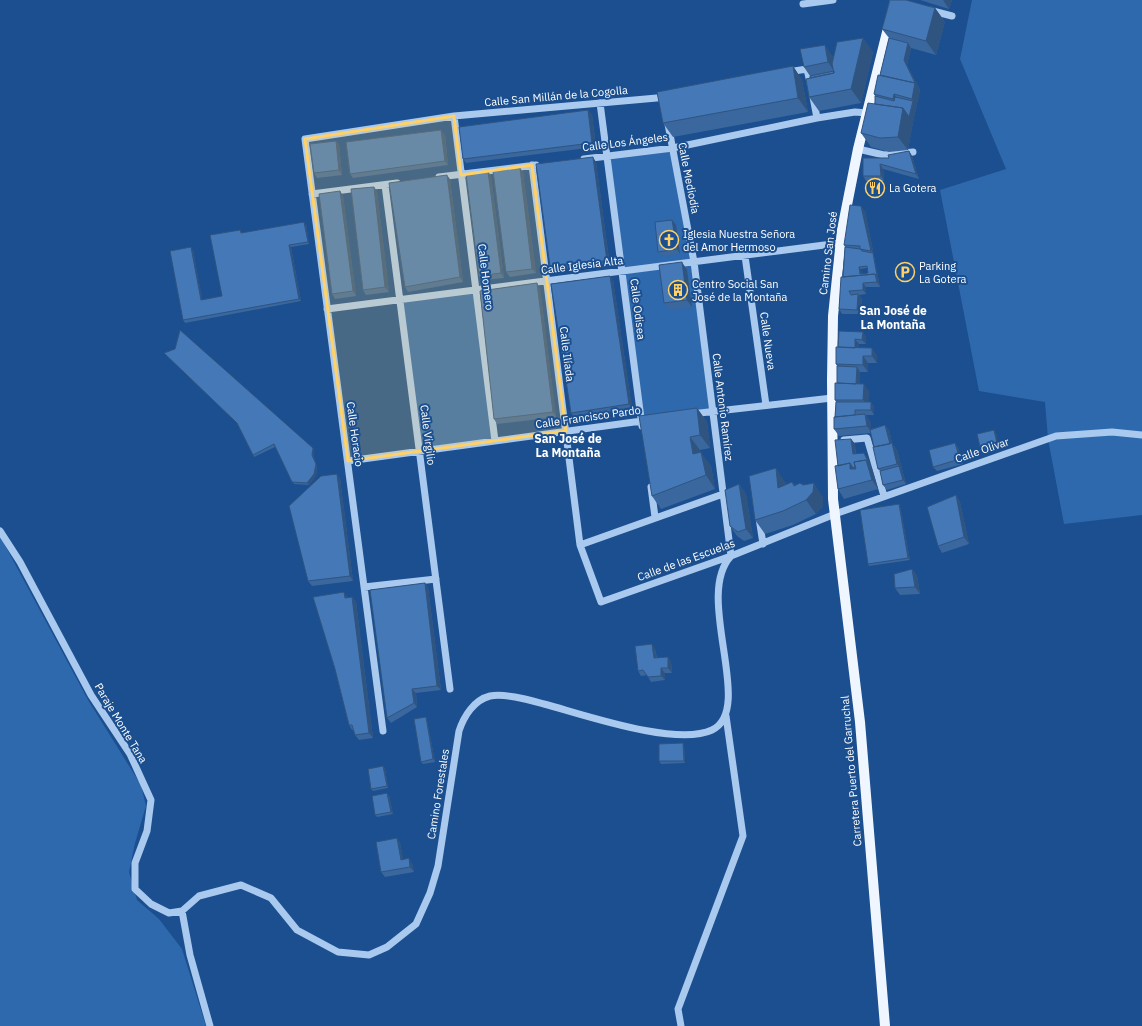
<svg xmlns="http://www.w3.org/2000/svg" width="1142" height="1026" font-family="'IBM Plex Sans',sans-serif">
  <rect width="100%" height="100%" fill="#1b4f8f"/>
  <path fill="#2e69ad" d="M972,0H1142V515L1064,524L1048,439L1045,402L979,391L940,190L1006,169L960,59Z
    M673,148L694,262L713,411L642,421L607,156Z
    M476,290L495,441L419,451L400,300Z
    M0,536L88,700L141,785L146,806L135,843L129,872L137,900L159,919L182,949L206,1026H0Z"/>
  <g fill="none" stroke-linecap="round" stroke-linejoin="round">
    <path stroke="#a9c9ee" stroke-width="7" d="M803,4L833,0
      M929,10L952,16
      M788,72L807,69L811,87
      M813,97L817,118
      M600,103L642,426
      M454,116L495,441
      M668,124L694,262L731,556
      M858,149L884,155L913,152
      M584,159L673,148L817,118L855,112L867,113
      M532,165L580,545L601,602L731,556L835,514L1056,436L1112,432L1142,435
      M439,177L536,165
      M385,185L450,689
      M312,194L397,183
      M745,256L766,405
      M327,309L840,243
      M691,414L832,398
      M844,440L867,438L884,496
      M348,461L649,420
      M651,487L655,517
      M759,518L763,544
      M0,531L20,562L91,695L130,754L151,800L147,831L135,863V889L151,904L169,913L182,911L199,896L241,885L271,898L297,930L338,952L369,955L387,947L416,924L430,893L438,866L459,731C464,716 474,700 490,696C505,693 529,700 544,704C582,714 676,747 712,730C756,709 693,596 731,556
      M580,545L723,494
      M364,587L436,579
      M383,731L305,139L454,116L668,97
      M182,911L190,955L210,1026
      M681,1026L678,1009L743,836L726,716"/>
    <path stroke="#f0f6ff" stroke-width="10" d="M885,1026L860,722L833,499L832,380L833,316L842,230L858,149L895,0"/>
  </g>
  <path fill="#3a679d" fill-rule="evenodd" d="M920,0H952L949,9Z
    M935,8L945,22L936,55L911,48L907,65L920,90L913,122L908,150L889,152L871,147L861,133L875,104V96L874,94L880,75L889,38L882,29Z
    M863,38L873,52L861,103L819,111L809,97L810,78V76L804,67L833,57Z
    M793,66L802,80L808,112L673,137L663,123Z
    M588,110L592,115L596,147L466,163L463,159Z
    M445,135L448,165L353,178L350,174Z
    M336,141L339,145L342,175L317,178L314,173Z
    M909,151L912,156L919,179L883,169L884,181H866L863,176V158H889Z
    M596,162L610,266L584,267L554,271L550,266Z
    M523,172L536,273L510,277L506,272Z
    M491,176L504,278L482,280L479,276Z
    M450,179L463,282L408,292L405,287Z
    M340,191L343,196L356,296L335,299L332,294Z
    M377,191L389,292L366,295L363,290Z
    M865,211L874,256L880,287H866V294L859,295L862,299L861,314H842L839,309L845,247L844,245ZM867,268L868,273L861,274V269Z
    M672,220L676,225L680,254L661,256L658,252Z
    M306,224L309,244L291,247L301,301L185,323L183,320L193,250L202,300L222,296L240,230L242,233Z
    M687,270L692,307L669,310L664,303Z
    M613,280L632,408L574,417L571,413Z
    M540,288L556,417L497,424L494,419Z
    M863,332L866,337V344H859L858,348L877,355V363H868V372H860V384L869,391L868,402H871L874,407V415H866L870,421L871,429L885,425L889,430L892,443L897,450L906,484L887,490L883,485L880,471L878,469L874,447L871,433L839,436L834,429L836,402L835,400L837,383V366L836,364L838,347Z
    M164,353L313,448L314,450V458L317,467L316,476L309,485L294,484L275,447L254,457L238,424L166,355Z
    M697,408L707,422L710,448L700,450V452L711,466L715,489L661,509L652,496Z
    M996,433L999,450L983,454L981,451Z
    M851,439L855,444L856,454L867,457L872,469L878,489L844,499L838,489V466Z
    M955,443L958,447L963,464L937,471L933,467Z
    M340,478L353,581L312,586L308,581Z
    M785,482L786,485L792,482L795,485L823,497V506L816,514L793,525L765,534L755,520Z
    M739,484L746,494L753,538L744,541L737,536L730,526Z
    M956,495L960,502L969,544L942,553L938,546Z
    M899,504L900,506L910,560L869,566L868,564Z
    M912,569L917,576L920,594L900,595L895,588Z
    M425,583L428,587L441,690L416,693L417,707L391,723L387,718Z
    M348,597V598L352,597L356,602L373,738L359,740L355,735L354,730H352L349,725Z
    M655,649L657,658L668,657L671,662L672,673H665V680L651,682L647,675L641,676L638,671Z
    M427,720L435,762L423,764L421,762Z
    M683,743L684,746L685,763L661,764L659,761Z
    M383,766L385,769L388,788L373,791L371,789Z
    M389,795L393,814L377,817L375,815Z
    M397,838L400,843L403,860L412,863L414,872L385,877L381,872Z"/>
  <path fill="#305480" d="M943,0H952L949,9Z
    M935,8L945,22L936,55L926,41Z
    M863,38L873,52L861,103L851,89Z
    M908,43L911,48L907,65L920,90L913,122L908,150L898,137L903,108L913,101L912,99L904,60Z
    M825,45L834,58V71L828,62Z
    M793,66L802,80L808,112L798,98Z
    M894,94L899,101L898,106L893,99Z
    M588,110L592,115L596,147L592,143Z
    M441,130L445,135L448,165L445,161Z
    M336,141L339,145L342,175L339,170Z
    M909,151L912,156L919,179L916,174Z
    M593,157L596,162L610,266L607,261Z
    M880,164L883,169L884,181L881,176Z
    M520,168L523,172L536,273L532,269Z
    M488,171L491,176L504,278L501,273Z
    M447,175L450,179L463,282L460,277Z
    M374,187L377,191L389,292L385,287Z
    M340,191L343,196L356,296L353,291Z
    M861,206L865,211L874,256L880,287L877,282L873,253L871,251Z
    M672,220L676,225L680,254L677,249Z
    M304,222L306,224L309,244L308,242Z
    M289,245L291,247L301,301L299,299Z
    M191,247L193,250L203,302L201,300Z
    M682,262L687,270L692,307L687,300Z
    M859,267L861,269L862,276L860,274Z
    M610,276L613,280L632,408L629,404Z
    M537,283L540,288L556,417L553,412Z
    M863,283L866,287V294L863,290Z
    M858,294L862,299L861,314L857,310Z
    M863,332L866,337V344L862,340Z
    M855,339L859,344L858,354L854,350Z
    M872,348L877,355V363L872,356Z
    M863,356L868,363V372L863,365Z
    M857,367L860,372V391L856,386Z
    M864,384L869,391L868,407L863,400Z
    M871,402L874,407V415L871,410Z
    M697,408L707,422L710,448L700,435Z
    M865,414L870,421L872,433L867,426Z
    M885,425L889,430L894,451L891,446Z
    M994,430L996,433L999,450L998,448Z
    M690,437L700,450L703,468L693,454Z
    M851,439L855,444L856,459L853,454Z
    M892,443L897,450L906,484L903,480L899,466L897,464Z
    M955,443L958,447L963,464L960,459Z
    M313,448L314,450V458L317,467L316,476L309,485L307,483Z
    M701,452L711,466L715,489L706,475Z
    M864,453L867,457L872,469L869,464Z
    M866,460L872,469L878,489L872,480Z
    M850,463L856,472L850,469Z
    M776,468L785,482L787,502L778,488Z
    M337,474L340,478L353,581L350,576Z
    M814,483L823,497V506L816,514L806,500Z
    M739,484L746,494L753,538L746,529Z
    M956,495L960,502L969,544L964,537Z
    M899,504L900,506L910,560L908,558Z
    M912,569L917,576L920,594L915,587Z
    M425,583L428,587L441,690L437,686Z
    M344,592L348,597L349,603L345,598Z
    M352,597L356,602L373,738L369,733Z
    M652,644L655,649L657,662L654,658Z
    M668,657L671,662L672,673L668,668Z
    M661,668L665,673V680L661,676Z
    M412,689L416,693L417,707L414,703Z
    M426,717L427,720L435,762L433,759Z
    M683,743L684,746L685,763L684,761Z
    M383,766L385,769L388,788L387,786Z
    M387,793L389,795L393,814L391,812Z
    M397,838L400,843L404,865L401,860Z
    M409,858L412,863L414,872L410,867Z"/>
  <path fill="#4478b7" stroke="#305480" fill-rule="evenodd" d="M890,0H906L935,8L926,41L882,29Z
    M863,38L851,89L809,97L806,79L834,73L832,64L837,42Z
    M889,38L908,43L904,60L916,85L915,83L880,75Z
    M825,45L828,62L804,67L800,49Z
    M793,66L798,98L663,123L657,92Z
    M834,71V73L810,78V76Z
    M878,75L915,83L912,99L894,94L893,99L874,94Z
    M875,96L894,101L895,97L913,101L909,117L903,108L875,104Z
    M868,103L903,108L898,137L880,138L861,133Z
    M588,110L592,143L463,159L459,127Z
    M441,130L445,161L350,174L346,142Z
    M336,141L339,170L314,173L310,144Z
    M909,151L916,174L880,164L881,176H863V158H889L888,155Z
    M593,157L607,261L581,262L550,266L536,164Z
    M520,168L532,269L506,272L493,171Z
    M488,171L501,273L479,276L466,174Z
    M447,175L460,277L405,287L389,183Z
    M374,187L385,287L363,290L351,189Z
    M340,191L353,291L332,294L319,194Z
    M850,205L861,206L871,251L860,249V246L844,245Z
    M672,220L677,249L658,252L655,222Z
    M304,222L308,242L289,245L299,299L183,320L170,251L191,247L201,300L222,296L210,235L240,230L241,233Z
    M845,247L860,249L862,251L873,253L877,276L875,274L843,277ZM867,266L868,273L860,274L859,267Z
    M682,262L687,300L664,303L659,265Z
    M875,274L877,282L863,283V290L849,291L851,295L858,294L857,310L839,309L841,277Z
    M610,276L629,404L571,413L551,284Z
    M537,283L553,412L494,419L480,291Z
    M180,330L313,448L312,455L316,464L314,474L307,483L292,482L274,444L253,455L237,423L164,353L175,349Z
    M839,331L863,332L862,340L855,339V348L838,347Z
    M836,347L872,348V356H863V365L836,364Z
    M837,366L857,367L856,384L837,383Z
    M835,383L864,384L863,400H835Z
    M836,402H871V410H855V415L835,417Z
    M697,408L700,435L690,437L693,454L701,452L706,475L652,496L639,416Z
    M865,414L867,426L834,429V417Z
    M885,425L890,444L874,447L870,430Z
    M994,430L998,448L981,451L977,434Z
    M851,439L853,454L864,453L869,464L866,460L854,462L855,467L853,468L850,463L838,466L835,440Z
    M892,443L897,464L878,469L873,447Z
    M955,443L960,459L933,467L929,450Z
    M866,460L872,480L838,489L835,466L850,463V469H856L854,462Z
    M899,466L903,480L883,485L880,471Z
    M776,468L778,488L792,482L794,486L800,483L803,485L814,483L813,492L806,500L783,511L755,520L749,476Z
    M337,474L350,576L308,581L289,506L321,476Z
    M739,484L746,529L738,532L730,526L725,490Z
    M956,495L964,537L938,546L927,507Z
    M899,504L908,558L868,564L860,510Z
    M912,569L915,587L895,588L894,574Z
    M425,583L437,686L412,689L414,703L387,718L370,590Z
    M344,592L345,598L352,597L369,733L355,735L352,725H349L335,669L313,597Z
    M652,644L654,658L668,657V668H661V676L648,677L643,670L638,671L635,646Z
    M426,717L433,759L421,762L414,719Z
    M683,743L684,761H659V744Z
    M383,766L387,786L371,789L368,769Z
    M387,793L391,812L375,815L372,796Z
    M397,838L401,860L409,858L410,867L381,872L376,842Z"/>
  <path fill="#ffd166" fill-opacity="0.2" stroke="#ffd166" stroke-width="3" stroke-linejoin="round" d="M454,116L461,175L532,165L566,431L348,461L305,139Z"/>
  <defs>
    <g id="restaurant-ring" transform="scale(1)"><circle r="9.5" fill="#1b4f8f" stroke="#ffd166" stroke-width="1.5"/><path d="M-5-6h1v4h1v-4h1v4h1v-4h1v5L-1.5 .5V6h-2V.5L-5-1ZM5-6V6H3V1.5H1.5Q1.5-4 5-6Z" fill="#ffd166"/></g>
    <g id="church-ring" transform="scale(1)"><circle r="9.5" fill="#1b4f8f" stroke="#ffd166" stroke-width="1.5"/><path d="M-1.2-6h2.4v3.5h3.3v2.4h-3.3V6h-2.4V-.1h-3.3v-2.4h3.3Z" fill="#ffd166"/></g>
    <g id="parking-ring" transform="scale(1)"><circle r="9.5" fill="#1b4f8f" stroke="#ffd166" stroke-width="1.5"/><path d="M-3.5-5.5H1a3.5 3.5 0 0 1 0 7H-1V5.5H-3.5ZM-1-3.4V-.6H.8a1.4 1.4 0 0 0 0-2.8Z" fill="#ffd166"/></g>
    <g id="building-ring" transform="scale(1)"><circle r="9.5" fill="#1b4f8f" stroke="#ffd166" stroke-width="1.5"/><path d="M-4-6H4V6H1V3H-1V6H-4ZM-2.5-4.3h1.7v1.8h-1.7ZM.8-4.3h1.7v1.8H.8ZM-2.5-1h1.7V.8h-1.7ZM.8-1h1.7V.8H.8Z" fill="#ffd166"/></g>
  </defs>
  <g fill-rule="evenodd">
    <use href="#restaurant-ring" x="875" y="188"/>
    <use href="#church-ring" x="669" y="240"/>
    <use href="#parking-ring" x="905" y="272"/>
    <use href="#building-ring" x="678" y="290"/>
  </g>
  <g text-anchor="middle" stroke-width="4" stroke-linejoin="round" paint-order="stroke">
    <g font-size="11" fill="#fff" stroke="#1b4f8f">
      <text transform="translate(556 96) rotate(-5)" y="4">Calle San Millán de la Cogolla</text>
      <text transform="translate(625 142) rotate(-7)" y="4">Calle Los Ángeles</text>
      <text transform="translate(689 178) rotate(79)" y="4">Calle Mediodía</text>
      <text transform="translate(828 253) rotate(-83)" y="4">Camino San José</text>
      <text transform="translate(582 265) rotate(-7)" y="4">Calle Iglesia Alta</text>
      <text transform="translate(486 277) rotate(83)" y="4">Calle Homero</text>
      <text transform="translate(638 309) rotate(83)" y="4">Calle Odisea</text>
      <text transform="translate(768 341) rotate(82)" y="4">Calle Nueva</text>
      <text transform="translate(567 354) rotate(83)" y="4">Calle Ilíada</text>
      <text transform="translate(723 407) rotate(83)" y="4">Calle Antonio Ramírez</text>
      <text transform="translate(588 417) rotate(-8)" y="4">Calle Francisco Pardo</text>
      <text transform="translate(355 434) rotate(82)" y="4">Calle Horacio</text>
      <text transform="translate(428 435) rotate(83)" y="4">Calle Virgilio</text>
      <text transform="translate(982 450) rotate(-19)" y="4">Calle Olivar</text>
      <text transform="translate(686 560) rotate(-20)" y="4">Calle de las Escuelas</text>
      <text transform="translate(121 723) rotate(59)" y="4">Paraje Monte Tana</text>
      <text transform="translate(851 771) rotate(-95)" y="4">Carretera Puerto del Garruchal</text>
      <text transform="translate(438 794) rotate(-81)" y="4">Camino Forestales</text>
    </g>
    <g font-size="11" fill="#fff" stroke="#1b4f8f" text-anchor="start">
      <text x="889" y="192">La Gotera</text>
      <text x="683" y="238">Iglesia Nuestra Señora<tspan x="683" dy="13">del Amor Hermoso</tspan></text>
      <text x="919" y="270">Parking<tspan x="919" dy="13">La Gotera</tspan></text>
      <text x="692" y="288">Centro Social San<tspan x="692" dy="13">José de la Montaña</tspan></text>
    </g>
    <g font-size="12" font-weight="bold" fill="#fff" stroke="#1b4f8f">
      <text x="893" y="315">San José de<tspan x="893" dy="14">La Montaña</tspan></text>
      <text x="568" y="443">San José de<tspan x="568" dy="14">La Montaña</tspan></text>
    </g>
  </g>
</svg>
